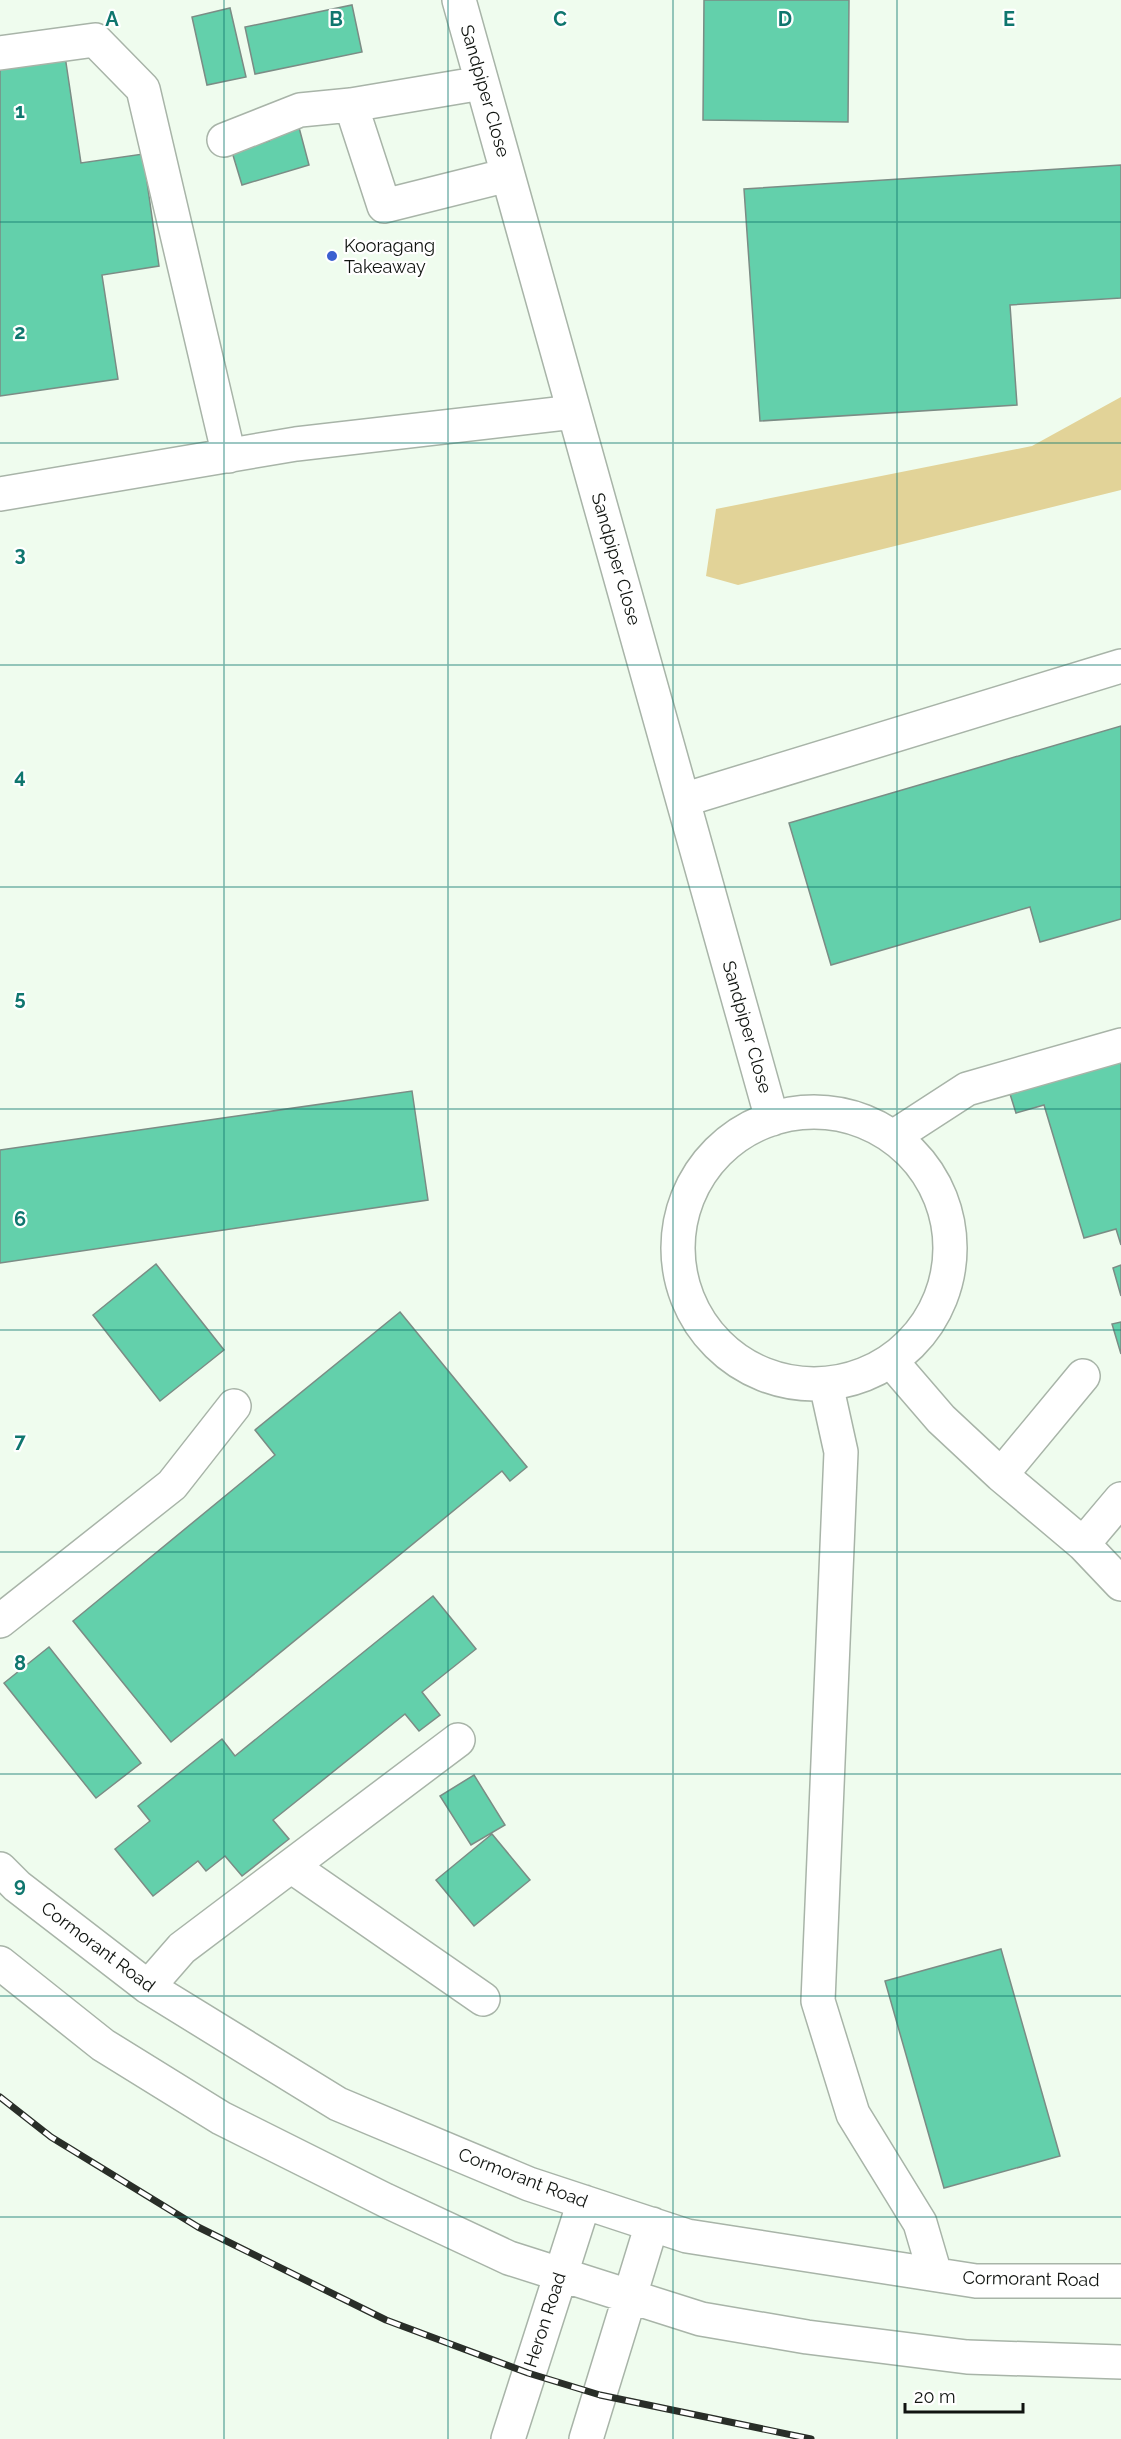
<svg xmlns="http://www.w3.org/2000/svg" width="1121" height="2439" font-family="Raleway,sans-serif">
  <rect width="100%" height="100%" fill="#effcee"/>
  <path fill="#e2d398" d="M1121,397V490L738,585L706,576L716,509L1032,446Z"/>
  <path fill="#63d0ab" stroke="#7b8c85" stroke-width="1.5" d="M704,0H849L848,122L703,120Z
    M352,5L362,52L255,74L245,27Z
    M230,8L246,77L207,85L192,17Z
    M65,56L81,163L143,154L159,266L102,275L118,379L0,396V66Z
    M297,120L309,165L242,185L232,152L269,141L266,129Z
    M1121,165V298L1010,305L1017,405L760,421L744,189Z
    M1121,726V919L1040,942L1030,907L831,965L789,823Z
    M1121,1062V1245L1116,1229L1084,1238L1044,1105L1016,1113L1010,1094Z
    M412,1091L428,1200L0,1263V1150Z
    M156,1264L224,1350L160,1401L93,1315Z
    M1121,1265V1296L1113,1268Z
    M400,1312L527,1467L510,1481L502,1471L171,1742L73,1621L275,1455L255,1430Z
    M1121,1322V1354L1112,1324Z
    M433,1596L476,1649L422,1692L440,1715L419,1731L405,1714L273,1820L289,1839L242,1876L225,1856L206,1871L198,1861L153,1896L115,1849L150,1821L138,1806L222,1739L235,1756Z
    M49,1647L141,1763L96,1798L4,1683Z
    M474,1775L505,1825L471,1845L440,1796Z
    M492,1834L530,1880L474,1926L436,1880Z
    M1001,1949L1060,2156L944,2188L885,1981Z"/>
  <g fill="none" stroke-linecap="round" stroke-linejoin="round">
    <g stroke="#a8b4a8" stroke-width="36">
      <path id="minor" d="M459,0L772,1119
        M0,53L95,40L143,89L229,456
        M351,105L384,206L508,175
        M224,140L300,110L351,105L482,83
        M0,494L296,444L574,412
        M683,800L1121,666
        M678 1248a136 136 0 1 1 272 0a136 136 0 1 1-272 0Z
        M893,1137L967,1089L1121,1045
        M891,1361L941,1419L1001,1475L1083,1544L1121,1584
        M826,1384L841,1452L818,2001L853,2114L920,2223L935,2274
        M1001,1475L1083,1376
        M1083,1544L1121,1499
        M0,1621L172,1485L234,1406
        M291,1866L483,1999
        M0,1869L17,1886L148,1987L338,2104L529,2184L687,2236L976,2281H1121
        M0,1963L103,2045L221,2118L385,2200L509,2258L701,2319L807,2337L967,2357L1121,2362
        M148,1987L182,1948L458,1740
        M508,2439L584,2202
        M586,2439L652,2224"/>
    </g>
    <use href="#minor" stroke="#fff" stroke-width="33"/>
    <g stroke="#292e28" stroke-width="7">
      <path id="rail" d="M0,2097L51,2137L198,2227L386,2320L528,2373L600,2395L811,2439"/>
    </g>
    <use href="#rail" stroke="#fff" stroke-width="4.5" stroke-dasharray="14" stroke-linecap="butt"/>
  </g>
  <path fill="none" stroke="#0f766e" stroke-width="1.5" stroke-opacity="0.55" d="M224,0V2439M448,0V2439M673,0V2439M897,0V2439M0,222H1121M0,443H1121M0,665H1121M0,887H1121M0,1109H1121M0,1330H1121M0,1552H1121M0,1774H1121M0,1996H1121M0,2217H1121"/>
  <circle fill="#3b5fd0" stroke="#fff" stroke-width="2" cx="332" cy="256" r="6"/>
  <g text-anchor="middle" stroke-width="4.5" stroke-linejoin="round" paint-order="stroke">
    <g font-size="18" fill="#101410" stroke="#fff">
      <text transform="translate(485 91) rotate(74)" y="6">Sandpiper Close</text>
      <text transform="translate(616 559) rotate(74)" y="6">Sandpiper Close</text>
      <text transform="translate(747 1027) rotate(74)" y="6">Sandpiper Close</text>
      <text transform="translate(98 1947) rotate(37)" y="6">Cormorant Road</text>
      <text transform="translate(523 2178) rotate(21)" y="6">Cormorant Road</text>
      <text transform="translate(1031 2279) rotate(1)" y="6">Cormorant Road</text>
      <text transform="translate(545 2320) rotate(-72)" y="6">Heron Road</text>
    </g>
    <g font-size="18" fill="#101410" stroke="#fff" text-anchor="start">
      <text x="344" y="252">Kooragang<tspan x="344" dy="21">Takeaway</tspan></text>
    </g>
  </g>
  <g font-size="20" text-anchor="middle" font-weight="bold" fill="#0f766e" stroke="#fff" stroke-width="4.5" stroke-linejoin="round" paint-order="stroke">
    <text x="112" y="26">A</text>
    <text x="336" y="26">B</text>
    <text x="560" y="26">C</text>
    <text x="785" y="26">D</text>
    <text x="1009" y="26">E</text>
    <text x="20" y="118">1</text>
    <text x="20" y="339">2</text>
    <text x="20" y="561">3</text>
    <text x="20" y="783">4</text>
    <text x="20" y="1005">5</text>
    <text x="20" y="1226">6</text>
    <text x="20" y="1448">7</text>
    <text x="20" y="1670">8</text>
    <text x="20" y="1892">9</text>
  </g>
  <path d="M905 2403v9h118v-9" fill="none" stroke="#101410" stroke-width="3"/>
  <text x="914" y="2403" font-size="18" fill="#101410" stroke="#ffffff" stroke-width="4.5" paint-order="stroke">20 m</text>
</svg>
